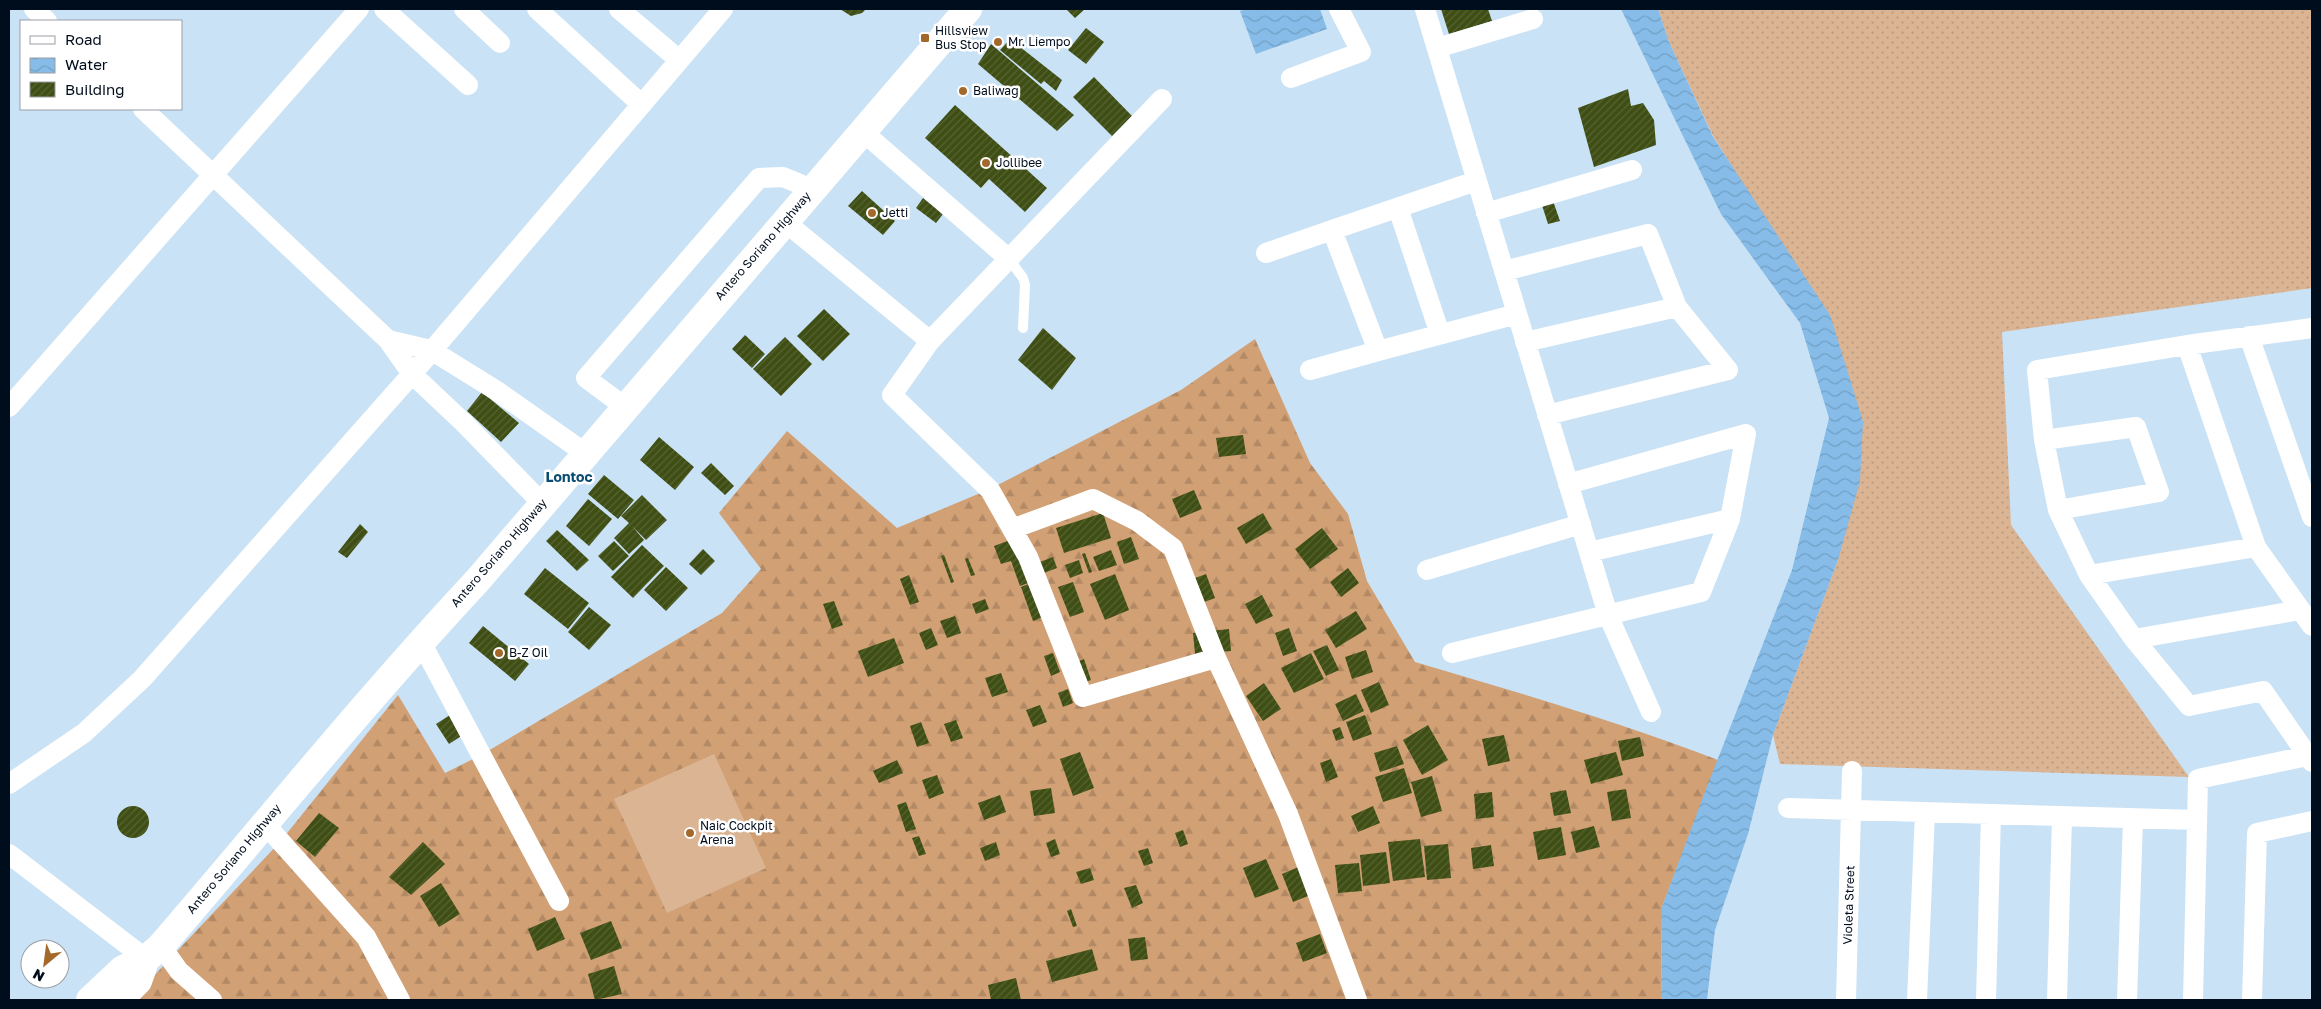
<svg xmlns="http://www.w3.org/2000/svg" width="2321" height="1009" font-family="'Golos Text',sans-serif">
  <defs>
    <pattern id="grass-dots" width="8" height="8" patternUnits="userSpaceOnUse" patternTransform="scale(1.25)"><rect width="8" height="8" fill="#dbb493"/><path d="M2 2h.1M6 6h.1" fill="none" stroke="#ba9a7e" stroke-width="1.8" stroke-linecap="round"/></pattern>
    <pattern id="forest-firs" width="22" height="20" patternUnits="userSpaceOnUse" patternTransform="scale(1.25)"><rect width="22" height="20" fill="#d1a074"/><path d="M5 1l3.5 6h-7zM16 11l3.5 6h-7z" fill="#b28964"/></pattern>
    <pattern id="water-waves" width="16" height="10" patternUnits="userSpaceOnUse" patternTransform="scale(1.25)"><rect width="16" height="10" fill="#86bce7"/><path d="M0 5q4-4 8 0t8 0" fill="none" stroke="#72a0c6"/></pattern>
    <pattern id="building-hatch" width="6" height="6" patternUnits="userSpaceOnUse" patternTransform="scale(1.25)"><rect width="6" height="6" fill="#3f4e13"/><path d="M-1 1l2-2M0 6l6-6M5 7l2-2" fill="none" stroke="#566335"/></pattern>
  </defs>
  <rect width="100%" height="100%" fill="#cae2f5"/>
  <path fill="url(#grass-dots)" d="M1658,9H2312V288L2002,332L2011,525L2189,777L1780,764L1773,735L1838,560L1863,421L1753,200L1713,136L1669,42Z"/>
  <path fill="url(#forest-firs)" d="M1255,339L1310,463L1348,514L1367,581L1415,662C1517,692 1619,722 1718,760L1662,907L1661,1000H131L280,842L398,695L445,773L481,755L722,613L761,569L719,513L787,431L897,528L990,489L1181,390Z"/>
  <path fill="#dbb493" d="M714,754L766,868L667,913L614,799Z"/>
  <path fill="url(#water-waves)" d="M1246,9H1320L1327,29L1256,54L1240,11Z
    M1621,9H1658L1669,42L1713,137L1830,315L1863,421L1860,481L1838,560L1773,735L1748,834L1715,930L1707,1000H1661L1662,907L1706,789L1792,570L1829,418L1800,323L1721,214Z"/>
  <path fill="url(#building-hatch)" d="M840,9H866L862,13L851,16Z
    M1066,9H1085L1075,18Z
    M1441,9H1488L1492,21L1449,34Z
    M1086,28L1104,42L1086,64L1068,50Z
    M1010,39L1062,80L1056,91L1044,81L1041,84L1000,50Z
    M991,44L1074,115L1057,131L978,64Z
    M1094,77L1132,116L1112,136L1073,97Z
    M1628,89L1631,106L1643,103L1654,120L1656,145L1594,167L1578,108Z
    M955,105L1047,188L1025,212L989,179L981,188L925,138Z
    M862,191L895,221L883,235L848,206Z
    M923,198L943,214L936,223L916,208Z
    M1552,198L1560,221L1548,224L1541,202Z
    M824,309L850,334L823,361L797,336Z
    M1043,328L1076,358L1052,390L1018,360Z
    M745,335L765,354L752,368L732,349Z
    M785,337L812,364L781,396L753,369Z
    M482,392L519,423L501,442L467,411Z
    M1243,435L1246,454L1219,457L1216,438Z
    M659,437L694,467L675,490L640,460Z
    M711,463L734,486L725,495L701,473Z
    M604,475L634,500L618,519L588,494Z
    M1194,490L1202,509L1180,518L1172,499Z
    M642,495L667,520L646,540L632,526L644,540L629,554L614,538L629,523L621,516Z
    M588,499L612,519L589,546L566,526Z
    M1103,513L1111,538L1064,553L1056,528Z
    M1263,513L1272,529L1246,544L1237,528Z
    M360,524L368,532L347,558L338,552Z
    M1322,528L1338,549L1310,569L1295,549Z
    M557,530L589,560L577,571L546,541Z
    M1131,537L1139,559L1124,564L1117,542Z
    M1013,539L1028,583L1020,586L1011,561L1001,564L994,546Z
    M614,541L629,556L613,571L598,556Z
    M642,545L664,566L633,598L611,577Z
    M703,549L715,561L701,575L689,564Z
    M1111,550L1117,565L1099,571L1093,557Z
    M1085,553L1092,572L1089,573L1082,554Z
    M944,555L954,582L951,583L941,556Z
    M1053,557L1057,568L1036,576L1032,565Z
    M968,558L975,575L971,576L965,559Z
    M1079,560L1083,573L1070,578L1065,565Z
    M666,567L688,588L666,611L644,590Z
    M545,568L589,603L568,629L524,594Z
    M1348,568L1359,583L1341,597L1330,582Z
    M1115,574L1129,610L1105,620L1090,584Z
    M1206,574L1215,598L1199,604L1190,580Z
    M909,575L919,602L910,605L900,579Z
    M1073,582L1084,612L1070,617L1058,587Z
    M1031,583L1043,617L1033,621L1021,587Z
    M1262,595L1273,616L1256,624L1245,604Z
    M985,599L989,609L976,614L972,604Z
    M834,601L843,625L832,629L823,604Z
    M589,607L611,625L589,650L568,632Z
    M1356,611L1367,629L1336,648L1325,630Z
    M955,616L961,633L947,638L940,621Z
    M483,626L529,664L515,681L469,643Z
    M931,628L938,645L926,650L919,633Z
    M1289,628L1297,651L1283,656L1275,633Z
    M1229,629L1231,651L1195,654L1193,633Z
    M894,638L904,663L868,677L858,651Z
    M1327,645L1339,670L1326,676L1313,651Z
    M1366,650L1373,672L1352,679L1345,657Z
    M1053,653L1060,672L1051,676L1044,656Z
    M1311,653L1324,679L1294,693L1281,668Z
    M1084,659L1091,680L1081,684L1073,663Z
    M1001,673L1008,692L992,697L985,678Z
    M1379,682L1389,705L1371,713L1361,690Z
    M1264,683L1281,709L1263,721L1246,696Z
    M1068,689L1073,703L1063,707L1058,693Z
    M1356,694L1364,711L1343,721L1335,704Z
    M1040,705L1047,722L1033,727L1026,710Z
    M450,715L463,735L449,744L436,724Z
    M1365,715L1372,734L1353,741L1346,722Z
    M956,720L963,738L951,742L944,724Z
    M921,722L929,743L917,747L910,726Z
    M1428,725L1448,760L1422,775L1403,740Z
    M1340,727L1344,738L1336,741L1332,730Z
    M1504,735L1510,761L1488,766L1482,739Z
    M1640,737L1644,756L1622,761L1618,741Z
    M1397,746L1404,764L1380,772L1374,753Z
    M1080,752L1094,788L1073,796L1060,759Z
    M1616,752L1623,775L1591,784L1584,760Z
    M1331,759L1338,777L1326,782L1320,763Z
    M897,760L903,773L879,783L873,771Z
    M1404,768L1412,793L1383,802L1375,777Z
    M937,775L944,793L929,799L922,780Z
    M1432,776L1442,811L1421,817L1411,782Z
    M1051,788L1055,813L1034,816L1030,791Z
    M1626,789L1631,818L1612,821L1607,792Z
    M1566,790L1571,813L1554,816L1550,793Z
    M1492,792L1494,817L1476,819L1474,794Z
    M1000,795L1006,812L984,820L978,803Z
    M906,802L916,829L906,832L897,805Z
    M1373,806L1380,823L1358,832L1351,816Z
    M117 822a16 16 0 1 1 32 0a16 16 0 1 1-32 0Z
    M319,813L339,828L315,857L296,841Z
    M1594,826L1600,847L1576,853L1571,832Z
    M1561,827L1566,855L1538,860L1533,832Z
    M1183,830L1188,844L1180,847L1175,833Z
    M919,836L926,854L919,856L912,838Z
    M1055,839L1060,854L1051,857L1046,843Z
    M1420,839L1425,877L1393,881L1388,842Z
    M423,842L445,864L411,895L389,877Z
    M996,842L1000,855L985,861L980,848Z
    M1448,844L1451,878L1427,880L1424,846Z
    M1491,845L1494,866L1473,869L1471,848Z
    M1148,848L1153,863L1144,866L1138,851Z
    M1386,852L1390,883L1363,886L1360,855Z
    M1266,859L1279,889L1255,898L1243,868Z
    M1359,863L1362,891L1338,893L1335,865Z
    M1301,866L1313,894L1293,902L1282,874Z
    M1090,868L1094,880L1081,884L1076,872Z
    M441,883L460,914L439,927L420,896Z
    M1136,885L1143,903L1132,908L1124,888Z
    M1071,909L1077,926L1073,927L1067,911Z
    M555,917L565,939L537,951L528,929Z
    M611,921L622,948L591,960L580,933Z
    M1320,934L1327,953L1303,962L1296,943Z
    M1145,937L1148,959L1131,961L1128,939Z
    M1092,949L1098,970L1052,982L1046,961Z
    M614,966L622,994L595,1000L588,974Z
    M1016,978L1021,1000H991L988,985Z"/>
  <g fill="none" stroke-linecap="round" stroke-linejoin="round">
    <path stroke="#fff" stroke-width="10" d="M1009,259L1023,278L1025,285L1023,328"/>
    <path stroke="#fff" stroke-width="20" d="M34,9L47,21
      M384,9L468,85
      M464,9L500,43
      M537,9L641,104
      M619,9L678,59
      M1425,9L1608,615L1651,712
      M1437,48L1533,19
      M1291,78L1361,52L1339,9
      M143,109L388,340L412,374L464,423L542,503
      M862,131L1009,259
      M1476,181L1332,230L1378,351L1517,314
      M1398,208L1440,334
      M1486,213L1632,170
      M784,221L930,341L892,395L990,490L1028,557L1083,697L1216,658L1288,814L1357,1000
      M1266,253L1332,230
      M1504,271L1648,234L1677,307L1728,370L1547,415
      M2312,328L2187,345L2037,370L2044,440L2058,510L2089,575L2134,639L2189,706L2263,691L2312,762
      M2249,336L2312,517
      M388,340L431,350L497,391L585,453
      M930,341L1162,99
      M1525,342L1677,307
      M2187,345L2256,547L2312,626
      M1310,370L1378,351
      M9,407L359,9
      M625,407L586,378L759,178L783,177L812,189
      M2044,440L2136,427L2159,492L2058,510
      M1012,529L1093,499L1137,521L1173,548L1216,658
      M1589,552L1730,519
      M1427,570L1581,524
      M2089,575L2256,547
      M2134,639L2300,610
      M421,642L559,901
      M1452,653L1701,592L1730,519L1746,434L1568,484
      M9,784L84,733L142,679L412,374L723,9
      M1788,808L2197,820
      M264,823L366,937L400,1000
      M9,854L146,959
      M161,946L179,971L212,1000
      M1846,1000L1852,771
      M1917,1000L1925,812
      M1986,1000L1991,814
      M2057,1000L2062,816
      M2127,1000L2133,819
      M2193,1000L2198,779L2312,755
      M2252,1000L2257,833L2312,821"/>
    <path stroke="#fff" stroke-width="28" d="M90,1000L123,969L146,959L161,946C266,824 367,699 477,581L968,9
      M119,1000L138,981L143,967"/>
  </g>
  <g fill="#a4682b" stroke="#fff" stroke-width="2">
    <rect x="920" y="33" width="10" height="10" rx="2.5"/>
    <circle cx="998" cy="42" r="5"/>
    <circle cx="963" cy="91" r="5"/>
    <circle cx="986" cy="163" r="5"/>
    <circle cx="872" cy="213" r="5"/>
    <circle cx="499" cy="653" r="5"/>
    <circle cx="690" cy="833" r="5"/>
  </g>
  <g text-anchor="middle" stroke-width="5" stroke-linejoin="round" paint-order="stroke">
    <g font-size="12" fill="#000d1d" stroke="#fff" text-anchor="start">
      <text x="935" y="35">Hillsview<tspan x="935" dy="14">Bus Stop</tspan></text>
      <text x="1008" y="46">Mr. Liempo</text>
      <text x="973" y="95">Baliwag</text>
      <text x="996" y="167">Jollibee</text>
      <text x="882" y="217">Jetti</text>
      <text x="509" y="657">B-Z Oil</text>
      <text x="700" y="830">Naic Cockpit<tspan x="700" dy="14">Arena</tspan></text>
    </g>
    <g font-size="12" fill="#000d1d" stroke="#fff">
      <text transform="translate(763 246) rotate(-49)" y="4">Antero Soriano Highway</text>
      <text transform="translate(499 553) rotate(-49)" y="4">Antero Soriano Highway</text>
      <text transform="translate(234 859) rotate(-50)" y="4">Antero Soriano Highway</text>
      <text transform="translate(1849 905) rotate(-88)" y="4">Violeta Street</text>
    </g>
    <g font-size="14" font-weight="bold" fill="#084c74" stroke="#fff">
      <text x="569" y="482">Lontoc</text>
    </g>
  </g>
  <rect width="2321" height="1009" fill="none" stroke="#000d1d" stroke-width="20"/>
  <rect x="20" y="20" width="162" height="90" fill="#ffffff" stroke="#999ea5"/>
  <rect x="30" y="36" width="25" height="8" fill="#ffffff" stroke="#999ea5"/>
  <text x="65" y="45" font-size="15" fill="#000d1d">Road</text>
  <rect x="30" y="58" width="25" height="15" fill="url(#water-waves)" stroke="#999ea5"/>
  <text x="65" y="70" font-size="15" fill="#000d1d">Water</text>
  <rect x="30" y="82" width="25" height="15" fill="url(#building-hatch)" stroke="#999ea5"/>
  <text x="65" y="95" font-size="15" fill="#000d1d">Building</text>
  <g transform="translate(45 964) rotate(209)"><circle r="24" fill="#ffffff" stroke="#999ea5"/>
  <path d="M0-4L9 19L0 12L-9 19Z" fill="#a4682b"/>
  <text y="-8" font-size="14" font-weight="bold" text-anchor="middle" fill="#000d1d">N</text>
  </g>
</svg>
